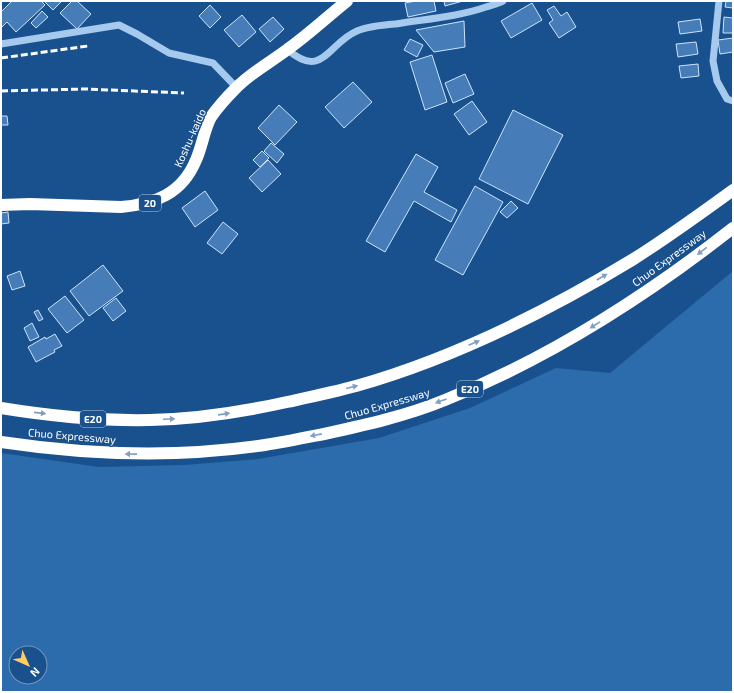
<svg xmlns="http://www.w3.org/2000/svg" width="734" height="693" font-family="'Exo 2',sans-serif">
  <rect width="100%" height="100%" fill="#19518e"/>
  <path fill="#2c6bac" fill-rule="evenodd" d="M733,271V692H1V453L99,467L184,465L258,459L379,438L470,408L556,368L610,373ZM16,653H40V677H16Z"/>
  <path fill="#467db8" stroke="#cce3fa" d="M12,1H41L45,5L16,32L7,22L1,28V12Z
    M44,1H62L53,10Z
    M72,1H77L91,14L77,29L60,13Z
    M416,1H434L436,11L408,17L405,3Z
    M444,1H463L445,6Z
    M726,1H733V8L725,7Z
    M532,3L542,20L511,38L501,21Z
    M210,5L221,17L210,28L199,16Z
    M554,6L561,16L567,12L576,27L559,38L549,23L553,20L547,10Z
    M42,11L48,17L36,28L31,23Z
    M242,15L256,32L239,47L224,30Z
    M273,17L284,29L270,42L259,29Z
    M724,17L733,18V33H723Z
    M700,19L702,31L680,34L678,22Z
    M464,21L465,47L434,52L416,30Z
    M733,38V52L720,54L718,40Z
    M410,39L423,45L417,57L404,50Z
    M696,42L698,54L678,57L676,44Z
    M432,55L447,102L425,110L410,62Z
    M698,64L699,76L681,78L679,66Z
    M465,74L474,94L453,103L445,83Z
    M353,82L372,102L344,128L325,107Z
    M472,101L487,122L469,135L454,114Z
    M279,105L297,122L275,145L258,128Z
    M513,110L563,135L528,204L479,179Z
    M1,116H7L8,125H1Z
    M271,143L284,154L277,163L264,151Z
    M262,151L269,158L260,167L253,160Z
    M416,154L438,167L424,192L457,210L451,222L414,201L385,252L366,241Z
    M268,160L281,174L262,192L249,178Z
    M475,186L503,202L463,275L435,260Z
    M205,191L218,210L195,227L182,208Z
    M511,201L518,208L507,218L500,212Z
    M8,212L9,223L1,224V213Z
    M223,222L238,234L222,254L207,243Z
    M103,265L123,291L89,316L70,291Z
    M20,271L25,286L12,290L7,276Z
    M65,296L84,320L67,333L48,309Z
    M116,298L126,311L113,321L103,308Z
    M38,310L43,319L39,321L34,312Z
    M32,323L39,337L30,341L24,328Z
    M55,334L62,346L54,350L55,352L36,362L28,347L45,337L46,339Z"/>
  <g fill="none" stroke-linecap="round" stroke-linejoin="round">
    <path stroke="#a6c9ee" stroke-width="7" d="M719,1L713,61L717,81L727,99L733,101
      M1,44L119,25L137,34L169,53L213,63L236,87
      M288,50C323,80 328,43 357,31C369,26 383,25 396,24C426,19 457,17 486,7C492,5 498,4 503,1"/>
    <path stroke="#fff" stroke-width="12" d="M1,205L30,204L121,207C155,204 182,194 196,160C202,147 204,130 211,117C218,107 226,98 235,89C250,73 271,62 288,49C309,34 327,17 347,1
      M1,408C50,416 101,421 150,420C196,419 242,412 287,402C310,397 334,392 356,386C451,359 548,311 632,260C667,238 700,214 733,190
      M1,442C88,455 178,458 265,445C285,442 304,438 324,434C365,425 406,416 445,400C550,358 645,297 733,228"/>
    <path stroke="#fff" stroke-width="3" stroke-dasharray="7 3" stroke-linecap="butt" d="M1,58L88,46
      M1,91L85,89L184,93"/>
  </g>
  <defs><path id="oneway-solid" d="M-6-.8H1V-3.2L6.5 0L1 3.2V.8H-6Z"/></defs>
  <g fill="#809fc1">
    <use href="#oneway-solid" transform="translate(702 251) rotate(142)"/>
    <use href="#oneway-solid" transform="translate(602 277) rotate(-30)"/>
    <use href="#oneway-solid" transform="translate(595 325) rotate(148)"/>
    <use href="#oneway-solid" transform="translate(474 343) rotate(-23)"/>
    <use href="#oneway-solid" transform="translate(352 387) rotate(-14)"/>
    <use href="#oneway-solid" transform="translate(441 401) rotate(160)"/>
    <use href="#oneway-solid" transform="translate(40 413) rotate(6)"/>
    <use href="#oneway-solid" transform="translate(224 414) rotate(-8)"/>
    <use href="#oneway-solid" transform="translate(169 419) rotate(-3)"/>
    <use href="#oneway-solid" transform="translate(316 435) rotate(169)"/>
    <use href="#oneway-solid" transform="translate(131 454) rotate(-179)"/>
  </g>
  <g text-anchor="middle" stroke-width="3" stroke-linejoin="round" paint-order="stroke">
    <g fill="#19518e" stroke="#bacbdd" stroke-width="1">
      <rect x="139" y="195" width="22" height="16" rx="3"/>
      <rect x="457" y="381" width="26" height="16" rx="3"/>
      <rect x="80" y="411" width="26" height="16" rx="3"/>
    </g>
    <g font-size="10" font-weight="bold" fill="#fff">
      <text x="150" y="207">20</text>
      <text x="470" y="393">E20</text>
      <text x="93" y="423">E20</text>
    </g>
    <g font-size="11" fill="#fff" stroke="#19518e">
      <text transform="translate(190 138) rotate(-66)" y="4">Koshu-kaido</text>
      <text transform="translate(669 258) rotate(-36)" y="4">Chuo Expressway</text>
      <text transform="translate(387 404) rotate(-16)" y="4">Chuo Expressway</text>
      <text transform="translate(72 436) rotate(5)" y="4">Chuo Expressway</text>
    </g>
  </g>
  <rect width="734" height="693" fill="none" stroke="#ffffff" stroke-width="4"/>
  <g transform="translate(28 665) rotate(135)"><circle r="19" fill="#19518e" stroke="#7597bb"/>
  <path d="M0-3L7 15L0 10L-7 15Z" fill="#ffcc63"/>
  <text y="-6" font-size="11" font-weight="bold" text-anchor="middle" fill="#ffffff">N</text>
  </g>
</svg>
